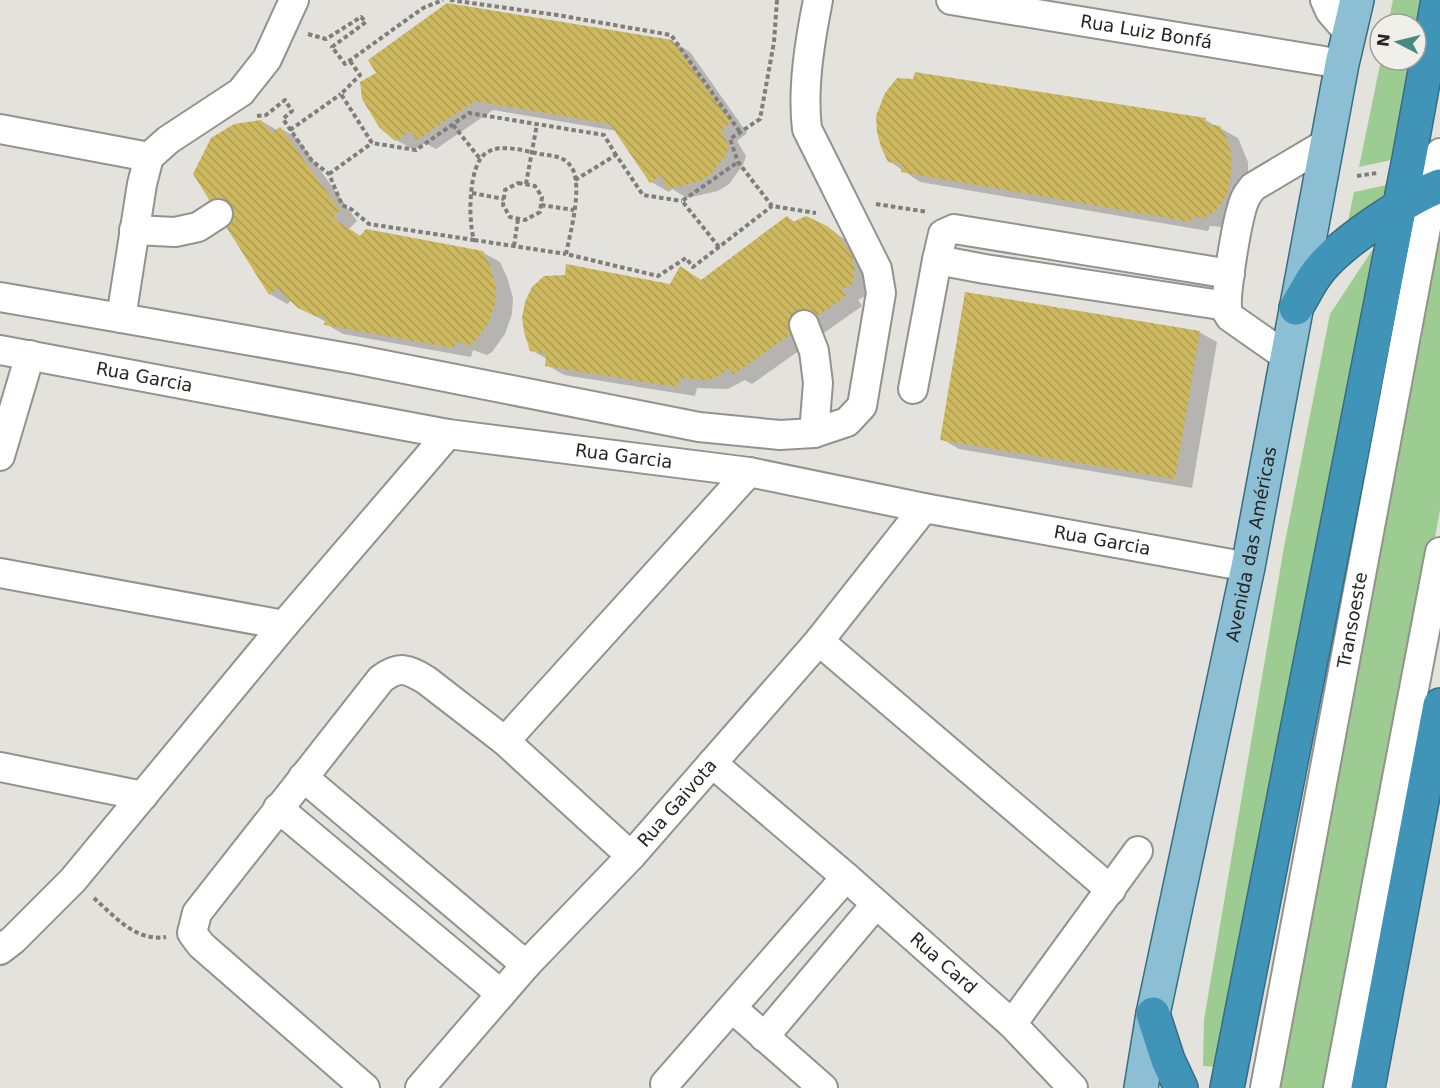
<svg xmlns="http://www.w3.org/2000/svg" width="1440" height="1088" font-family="'DejaVu Sans',sans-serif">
  <defs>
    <pattern id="building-back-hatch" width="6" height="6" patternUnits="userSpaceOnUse" patternTransform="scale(1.5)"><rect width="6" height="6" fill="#cdb85f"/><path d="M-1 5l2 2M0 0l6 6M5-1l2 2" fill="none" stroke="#b09e52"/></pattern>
  </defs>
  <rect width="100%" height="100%" fill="#e3e2dc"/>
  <path fill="#9dcc92" d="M1393,0H1423L1416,34V24H1388Z
    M1381,60H1411L1391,160L1359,167Z
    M1387,185L1382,205L1347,226L1354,192Z
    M1440,234V510L1395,759L1329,1088H1280Z
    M1375,246L1220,1067L1203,1066L1204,1020L1284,547L1330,314Z"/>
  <path fill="#0003" d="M672,41L690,52L747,133L737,141L746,156L743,165L729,184L718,191L687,198L672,189L669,192L651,182L617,131L493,110L436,149L425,143L414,150L396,140L380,126Z
    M1205,120L1238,138L1248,162V184L1223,227L1210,226L1208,231L920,182L889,161Z
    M261,121L277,130L280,128L297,138L357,221L349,229L361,237L482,252L500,262L507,277L513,298L512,314L505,334L492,352L487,355L473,350L471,357L343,334L326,324V322L299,307L292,300L287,304L270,294Z
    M787,217L795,222L827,228L855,246L864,258L869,294L858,300L862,306L752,384L745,380L728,389L697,388L695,396L564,375L547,365V359L531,350L670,286L681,268L703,281Z
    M1199,332L1217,342L1192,488L959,449L942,439Z"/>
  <path fill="url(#building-back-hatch)" d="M447,3L672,40L731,122L721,131L729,146L726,155L711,174L700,181L668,189L661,175L650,183L610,124L475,101L417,140L411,131L395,141L379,127L362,99L360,82L376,73L368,60Z
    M915,72L1206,118L1205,124L1220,126L1226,136L1231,152V174L1227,195L1215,211L1205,218L1192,217L1191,222L901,172L902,164L888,162L881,147L877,132L876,116L885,93L897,78L913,79Z
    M261,120L272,133L280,127L340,210L333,218L360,236L366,229L483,251L490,265L496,287L495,304L488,324L474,342L469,346L456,341L454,348L324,325L326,317L315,316L298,308L277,288L269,295L193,174L211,138L234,124Z
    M787,216L793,222L806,216L827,226L837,234L852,255L855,270L852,284L841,290L846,296L733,375L730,368L722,374L710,380L680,378L677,387L545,366L546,354L530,351L524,332L522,318L525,302L532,287L544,276L565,275L566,264L670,284L680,266L701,280Z
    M965,292L1200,331L1175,479L940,440Z"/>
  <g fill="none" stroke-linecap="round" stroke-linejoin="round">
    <g stroke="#93928c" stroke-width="32">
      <g id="minor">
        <path d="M294,0L267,59L241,92L168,140L149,157L142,184L121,318L354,359L699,427L780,435L814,433L847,422L862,406L881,293L877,269L807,129C802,88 810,40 818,0"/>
        <path id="s1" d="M951,0L1342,64"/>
        <path d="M1325,0L1330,11L1349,33"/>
        <path d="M0,129L149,157"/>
        <path d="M134,230L175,232L198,227L218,214"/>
        <path d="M0,297L121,318"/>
        <path d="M1227,306L985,269L937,260L943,234L954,229L1230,274"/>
        <path d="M804,325L814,351L818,383L814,433"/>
        <path id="s2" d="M0,350L448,434L749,472L924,508L1248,567"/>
        <path d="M1287,357L1230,317L1227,312C1225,293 1237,217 1245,199C1247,194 1250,191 1253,187L1327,143"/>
        <path d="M913,389L937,260"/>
        <path d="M0,456L30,355"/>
        <path d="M0,573L284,625"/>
        <path d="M819,641L1111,890"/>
        <path d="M505,741L749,472"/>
        <path id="s3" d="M712,763L846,877L1012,1024L1138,851"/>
        <path d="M0,767L143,796"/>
        <path d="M303,777L526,965"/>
        <path d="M278,808L501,994"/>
        <path d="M0,950L13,940L73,880L284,625L448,434"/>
        <path d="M732,1008L823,1088"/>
        <path d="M1012,1024L1073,1088"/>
        <path d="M764,1037L876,904"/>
        <path d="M665,1084L846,877"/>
        <path d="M365,1088L201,945L192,933L197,913L381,679C400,665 407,669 426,680L505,741L631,856"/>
        <path id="s4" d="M420,1088L526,965L631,856L819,641L924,508"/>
        <path id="s5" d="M1265,1088L1440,153"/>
        <path d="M1338,1088L1440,552"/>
      </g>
    </g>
    <g stroke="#376d83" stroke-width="36">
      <g id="major">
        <path id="s6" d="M1141,1088L1153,1014L1248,567L1342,64L1357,0"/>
      </g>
    </g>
    <g stroke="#376d83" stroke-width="36">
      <path id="highway" d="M1296,308C1302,298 1308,286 1315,276C1335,246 1406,199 1440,186
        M1153,1014L1168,1060L1181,1088
        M1227,1088L1409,159L1438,0
        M1368,1088L1440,705"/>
    </g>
    <path stroke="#7f7e7a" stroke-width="4" stroke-dasharray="4.5 3" stroke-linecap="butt" d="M450,0L557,15L671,35L740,132
      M777,0L774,42L760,119L730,139L738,162L772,206L816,213
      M308,34L326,39L361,17L366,22L332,47L345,64L423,8L443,0
      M350,61L360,75L341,94L372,143L416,150L469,113L604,135L616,155
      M257,116L266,115L285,100L292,111L283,119L312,161L329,174L342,205L351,209L369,224L474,240C468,221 468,165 486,153C500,143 525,151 540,154C553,156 565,156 572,168C583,187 570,234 566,254L658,276L686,258L693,267L772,206
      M453,125L481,160
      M290,130L341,94
      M329,174L372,143
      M1357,176L1377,173
      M575,180L616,155L643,195L682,201
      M518,183L535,186L542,197L540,212L525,220L510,217L503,205L505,190Z
      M526,184L537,124
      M472,193L504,199
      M876,204L928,212
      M541,205L574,210
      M474,240L566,254
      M514,246L518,219
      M719,247L682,201L738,162
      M94,898C114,916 136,942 166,937"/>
    <use href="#minor" stroke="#fff" stroke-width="28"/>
    <use href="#major" stroke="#8cbfd4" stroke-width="33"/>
    <use href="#highway" stroke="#4094b7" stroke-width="33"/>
  </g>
  <g text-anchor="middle" stroke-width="5" stroke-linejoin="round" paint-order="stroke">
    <g font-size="18" fill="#262523" stroke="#f0efe9">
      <text dy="6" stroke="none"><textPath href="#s1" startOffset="198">Rua Luiz Bonfá</textPath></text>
      <text dy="6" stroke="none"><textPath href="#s2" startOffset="147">Rua Garcia</textPath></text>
      <text dy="6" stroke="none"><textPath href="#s2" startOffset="633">Rua Garcia</textPath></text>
      <text dy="6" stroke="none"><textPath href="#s2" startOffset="1119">Rua Garcia</textPath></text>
      <text dy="6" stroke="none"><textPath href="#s6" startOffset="555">Avenida das Américas</textPath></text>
      <text dy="6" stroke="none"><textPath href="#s5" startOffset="476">Transoeste</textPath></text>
      <text dy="6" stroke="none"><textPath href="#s4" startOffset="384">Rua Gaivota</textPath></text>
      <text dy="6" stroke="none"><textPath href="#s3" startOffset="306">Rua Card</textPath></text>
    </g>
  </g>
  <g transform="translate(1398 42) rotate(277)"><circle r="28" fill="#f0efe9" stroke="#9f9e9a" stroke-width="1.5"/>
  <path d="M0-4.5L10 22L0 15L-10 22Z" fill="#468b80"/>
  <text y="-9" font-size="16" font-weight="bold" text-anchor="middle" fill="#262523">N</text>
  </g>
</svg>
